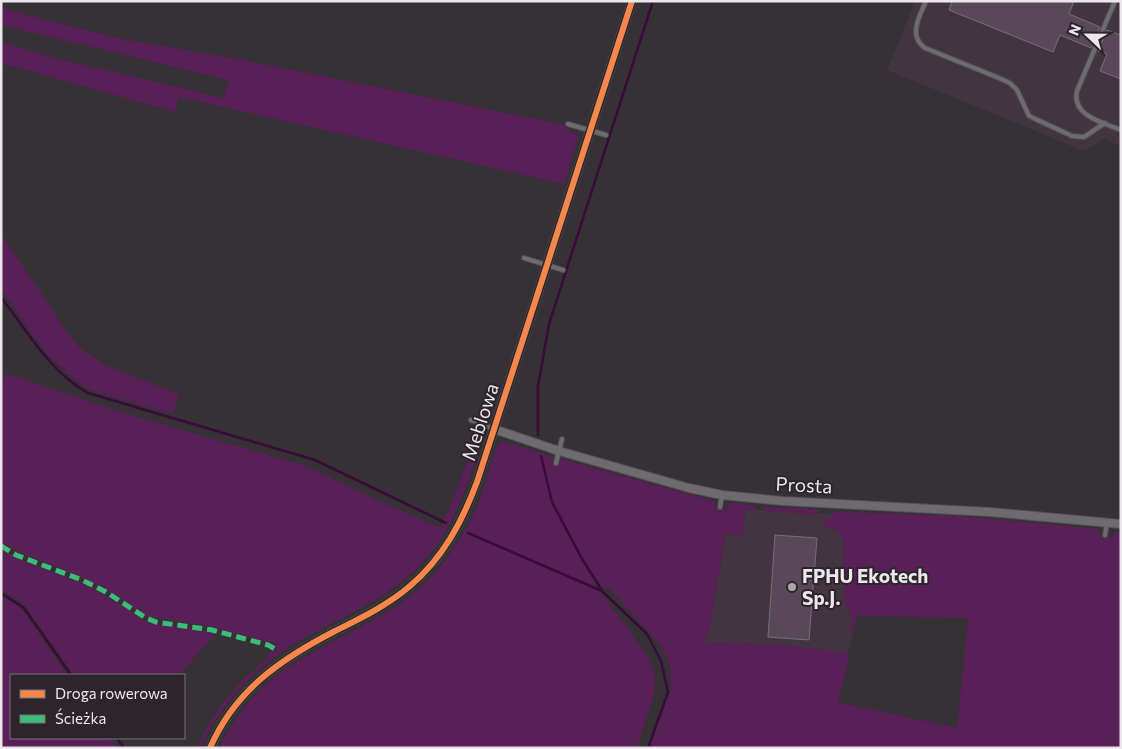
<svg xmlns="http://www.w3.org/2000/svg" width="1122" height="749" font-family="Commissioner,sans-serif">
  <rect width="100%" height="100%" fill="#353135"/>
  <path fill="#423540" d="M915,1H1121V146L1104,139L1084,151L887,70Z
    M745,509L832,514L831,519L823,525L839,532L843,539L844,593L845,604L851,615L852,637L848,653L771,644L703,642L709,631L726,533L743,536Z"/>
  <path fill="#582056" d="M1,8L122,39L233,58L566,125L565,129L576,134L578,140L564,184L178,97L175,112L1,63V42L58,59L224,98L228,80L1,25Z
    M1,235L39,289L60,322L80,348L107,366L179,394L173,414L99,393L87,388L78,382L47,354L1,289Z
    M5,373L121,412L306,466L382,502L441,528L470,456L479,450C465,491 452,532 421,564C389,598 346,615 306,637C260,663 222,699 201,748H197C207,724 221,702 239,684C251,671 268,661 275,644L208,626L150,617L136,610L121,599L90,581L26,555L1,543V386Z
    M504,442L553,457L552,463L557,465L561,459L715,501V507L726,510L728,505L731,503L755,506V510H745L743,536L726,533L709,631L704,642L771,644L848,653V664L838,702L957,728L968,618L857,616L852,637L851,615L845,604L844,593L843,540L839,532L823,525L824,519H831L833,512L842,511L845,512L961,516L1098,529L1101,536L1112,538L1115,532H1121V748H650L671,690L670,666L659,643L611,590L592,582L628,628L648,657L655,673L654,695L637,748H219C235,717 255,690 284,670C330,638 386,622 426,582C449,559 468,530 480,499C486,483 490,465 496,449L499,444Z
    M765,507L817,509L819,512L815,515L765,511Z
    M1,549L27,562L87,585L112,599L149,623L202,630L215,635L179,675H74L22,602L1,590Z
    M1,596L19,606L26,615L67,675H11V738H109L117,748H1Z"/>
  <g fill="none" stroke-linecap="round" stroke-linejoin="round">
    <path stroke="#3a0b3a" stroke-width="2.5" d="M1,297C27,331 50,372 88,393L315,460L446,523
      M538,435V386L549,324L653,1
      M541,456L552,502L582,559L603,592L647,634L661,661L668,692L648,748
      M468,533L602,591
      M1,593L24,608L71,675
      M117,738L124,748"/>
  </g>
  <path fill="#594958" stroke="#747074" d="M952,1H1074L1069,14L1100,27L1091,48L1060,35L1053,52L949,10Z
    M1107,30L1121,35V79L1100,71L1107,54L1098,51Z
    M775,535L817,538L809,640L768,637Z"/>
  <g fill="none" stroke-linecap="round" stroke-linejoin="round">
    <g stroke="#524f52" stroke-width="6">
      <path id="lane" d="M926,1C919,17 908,36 925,48L999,78L1010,83L1017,90L1029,116L1072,136L1084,137L1105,123
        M1115,1L1077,91C1071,116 1104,123 1121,130
        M568,124L606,135
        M524,258L563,270
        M471,420L494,429
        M556,463L562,439
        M720,507L722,495
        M1105,535L1107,523"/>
    </g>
    <g stroke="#524f52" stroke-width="10">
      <path id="street" d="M494,429L559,451L689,488L722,495L783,501L990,512L1121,524
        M210,748C235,690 281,659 335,631C361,618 388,605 410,586C443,558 462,522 477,482L632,1"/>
    </g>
    <use href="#lane" stroke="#6e6b6e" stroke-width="4"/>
    <use href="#street" stroke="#6e6b6e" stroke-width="8"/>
    <path stroke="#3abd76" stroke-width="5" stroke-dasharray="10 5" stroke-linecap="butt" d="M1,546L16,555L82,580L106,592L146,618L156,622L212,630L268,645L275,649"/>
    <g stroke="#2d252c" stroke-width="9">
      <path id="cycleway" d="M210,748C235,690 281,659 335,631C361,618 388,605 410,586C443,558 462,522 477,482L632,1"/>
    </g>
    <use href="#cycleway" stroke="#f5874c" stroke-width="6"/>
  </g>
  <circle fill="#aca7ab" stroke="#2d252c" stroke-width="2" cx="792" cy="587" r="5"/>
  <g text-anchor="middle" stroke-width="4" stroke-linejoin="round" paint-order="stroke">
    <g font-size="19" fill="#ece7eb" stroke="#2d252c">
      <text transform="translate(480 422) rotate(-72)" y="7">Meblowa</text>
      <text transform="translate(804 485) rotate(3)" y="7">Prosta</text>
    </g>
    <g font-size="19" font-weight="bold" fill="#ece7eb" stroke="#2d252c" text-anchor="start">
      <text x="802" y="583">FPHU Ekotech<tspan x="802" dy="22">Sp.J.</tspan></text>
    </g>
  </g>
  <rect width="1122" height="749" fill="none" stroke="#ece7eb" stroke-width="5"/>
  <rect x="10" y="674" width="175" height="65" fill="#2d252c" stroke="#797378"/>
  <rect x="20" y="690" width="25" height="8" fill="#f5874c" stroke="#797378"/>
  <text x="55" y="699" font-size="15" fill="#ece7eb">Droga rowerowa</text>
  <rect x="20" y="715" width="25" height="8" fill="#3abd76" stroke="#797378"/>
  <text x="55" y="724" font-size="15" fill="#ece7eb">Ścieżka</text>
  <g transform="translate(1087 35) rotate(292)" stroke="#2d252c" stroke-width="4" paint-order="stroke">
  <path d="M0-4L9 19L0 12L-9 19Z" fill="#ece7eb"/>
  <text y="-8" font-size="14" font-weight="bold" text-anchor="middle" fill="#ece7eb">N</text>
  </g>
</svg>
